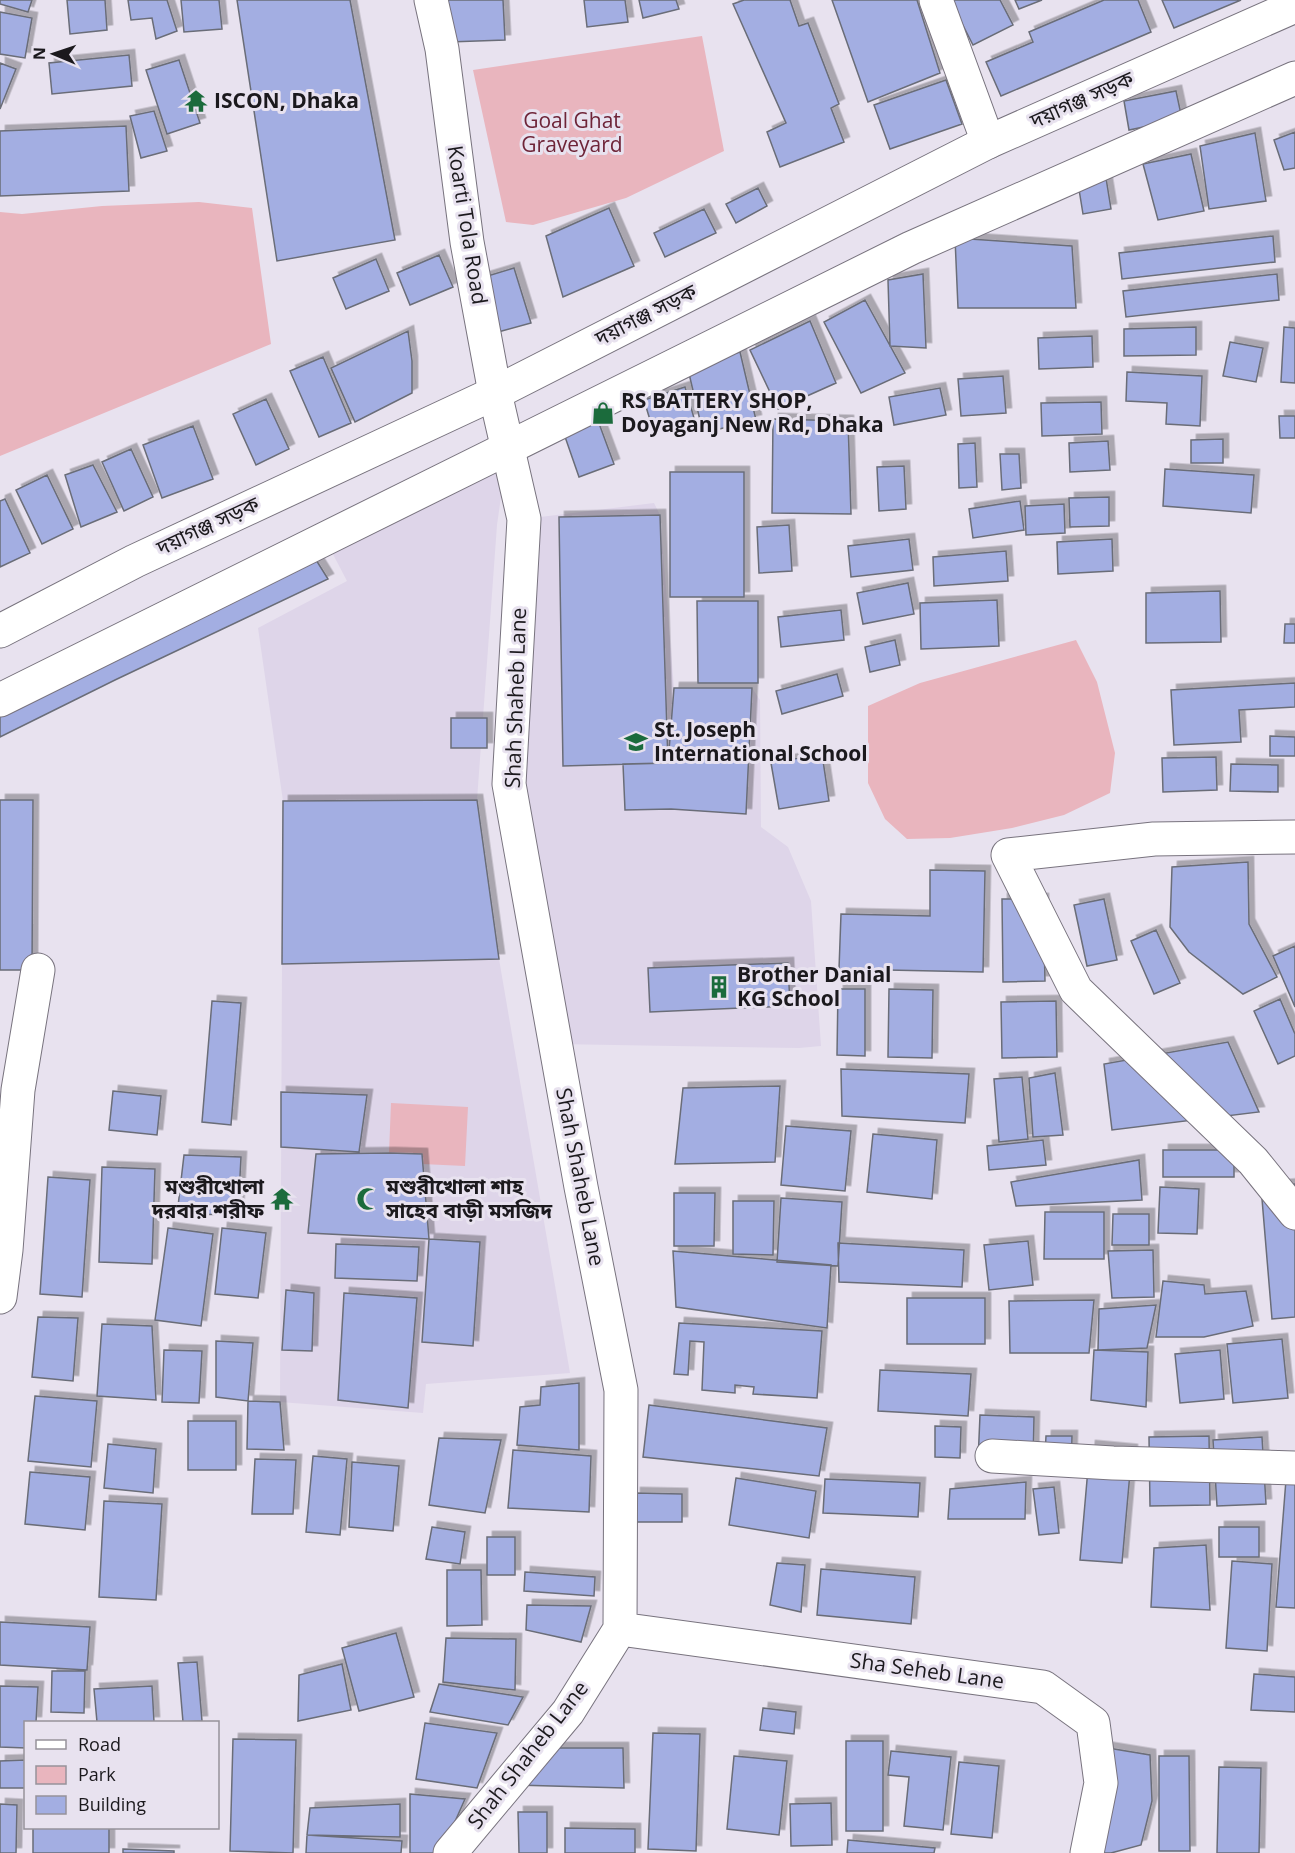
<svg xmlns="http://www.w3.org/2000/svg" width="1295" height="1853" font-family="'Open Sans','Noto Sans Bengali',sans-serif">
  <defs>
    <filter id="shadow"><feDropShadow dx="5.5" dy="-5.5" stdDeviation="0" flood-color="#0004"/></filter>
  </defs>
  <rect width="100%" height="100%" fill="#e8e2ef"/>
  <path fill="#ded5e9" d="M508,448L497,525L477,800L283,801L258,628L347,581L325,539Z
    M654,503L660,515L674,688H752L760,700L761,827L788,847L811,901L821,1046L799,1048L555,1044L509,784L524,519Z
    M499,959L570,1373L426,1384L423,1413L280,1402L282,964Z"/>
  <path fill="#e9b5be" d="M702,36L724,151L626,198L533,225L506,222L473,70Z
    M199,202L252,208L271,344L0,456V212L22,214L102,206Z
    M1076,640L1097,682L1115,753L1110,793L1064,815L1012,828L950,838L907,839L885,819L868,783V706L920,683Z
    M391,1103L468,1107L465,1166L422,1164V1154L389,1153Z"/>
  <path fill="#a3aee2" stroke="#6a6d78" stroke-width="1.5" filter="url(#shadow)" d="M0,0H32L28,12L0,4Z
    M67,0H105L107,30L70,34Z
    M128,0H167L177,31L156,39L152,18L131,20Z
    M181,0H219L222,29L184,32Z
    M237,0H350L395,240L277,261Z
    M447,0H503L505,40L449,42Z
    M584,0H625L628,22L587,27Z
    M639,0H676L679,9L643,18Z
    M744,0H790L799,26L808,23L839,104L831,108L844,142L780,167L767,132L786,123L733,4Z
    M832,0H917L940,73L868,102Z
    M950,0H1000L1013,25L973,45Z
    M1015,0H1042L1019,9Z
    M1104,0H1138L1151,32L1001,96L986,62L1033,42L1029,32Z
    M1162,0H1241L1174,28Z
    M0,12L32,18L25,58L0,54Z
    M129,55L132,86L52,94L49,63Z
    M179,60L200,123L167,134L146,70Z
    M0,63L16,69L0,109Z
    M946,80L962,124L890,149L874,105Z
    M1176,91L1182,119L1129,130L1124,101Z
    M154,111L167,151L141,158L130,116Z
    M126,126L129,191L0,196V131Z
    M1295,132V168L1284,170L1274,140Z
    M1255,133L1266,201L1209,209L1200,146Z
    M1191,154L1204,211L1158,220L1143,164Z
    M1105,172L1111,209L1083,214L1077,177Z
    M758,188L767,206L736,223L726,204Z
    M609,208L634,266L563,297L546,236Z
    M704,209L716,233L665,257L654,233Z
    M1273,236L1275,262L1122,279L1119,253Z
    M955,238L1072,246L1076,308H958Z
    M439,255L453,287L410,305L397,273Z
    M376,259L389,291L346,309L333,278Z
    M514,268L531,323L498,332L481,278Z
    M923,274L926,348L890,346L888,280Z
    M1277,274L1279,300L1126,317L1123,291Z
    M865,300L905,373L861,393L824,322Z
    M810,321L836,383L778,409L750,350Z
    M1196,327V355L1124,356V329Z
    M1284,327L1295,328V383L1281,382Z
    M408,331L412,361V393L355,422L331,368Z
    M1092,336L1093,367L1039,369L1038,338Z
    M1230,342L1263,348L1256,382L1223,376Z
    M740,352L756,420L703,433L687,365Z
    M323,357L351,423L319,437L290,371Z
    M1127,372L1202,376L1200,426L1166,424L1167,403L1126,401Z
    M1003,376L1006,413L961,416L958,379Z
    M685,387L694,418L653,430L644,400Z
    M940,388L946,415L894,425L889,397Z
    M266,399L289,449L256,465L233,414Z
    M1101,402L1102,434L1042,436L1041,403Z
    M1279,416H1295V438H1280Z
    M597,418L614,464L579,477L563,431Z
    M773,419L848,421L851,514L772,513Z
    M193,426L213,479L162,498L143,445Z
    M1223,439V463H1191V440Z
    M1108,441L1110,470L1070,472L1069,443Z
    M975,443L977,487L959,488L958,444Z
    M131,449L153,497L124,511L102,462Z
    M1000,454H1019L1021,488L1002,490Z
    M93,465L117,512L81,527L65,475Z
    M904,466L906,509L879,511L877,467Z
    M1165,469L1254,475L1251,513L1163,506Z
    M670,472H744V597H670Z
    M47,475L73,529L42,544L16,490Z
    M1109,497V526L1070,527L1069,498Z
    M5,499L30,553L0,567V501Z
    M1020,501L1024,530L973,538L969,509Z
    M1064,504L1065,533L1026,535L1025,506Z
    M660,515L668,763L563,766L559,517Z
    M789,525L792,571L759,573L757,527Z
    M909,539L913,570L851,577L848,546Z
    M1112,539L1113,571L1058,574L1057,542Z
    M308,547L328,579L115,680L0,737V700Z
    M1006,551L1008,581L934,586L933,557Z
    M908,583L914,614L863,624L857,593Z
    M1220,591L1221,642L1146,643V593Z
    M997,600L999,646L921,649L920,603Z
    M697,601H758V683H698Z
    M841,610L844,640L781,647L778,617Z
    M1285,624H1295V643H1284Z
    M895,640L900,665L870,672L865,647Z
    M837,674L843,696L782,714L776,691Z
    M1295,683V707L1239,710L1241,742L1174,745L1171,690Z
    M674,688H752L746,814L671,809L625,810L623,764L668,763Z
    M451,718H487V748H451Z
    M1270,736L1295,737V756H1270Z
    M822,754L829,801L779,809L771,763Z
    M1216,757L1217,790L1163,792L1162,758Z
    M1231,764L1278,765V792L1230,791Z
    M0,800H33L32,970H0Z
    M477,800L499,959L282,964L283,801Z
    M1248,862L1249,924L1277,977L1243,994L1189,952L1170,927L1172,867Z
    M930,870L985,871L983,972L839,969L841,914L930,916Z
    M1002,899H1043L1045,981L1003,982Z
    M1104,899L1117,960L1087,966L1074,905Z
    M1156,930L1180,983L1154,994L1131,941Z
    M1295,946V1007L1273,956Z
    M788,963L790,1006L650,1012L648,968Z
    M838,989H865V1056L837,1055Z
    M889,989L933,990L932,1058L888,1057Z
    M1280,999L1295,1034V1056L1278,1064L1254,1011Z
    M212,1001L241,1003L231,1125L202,1122Z
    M1056,1001L1057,1057L1002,1058L1001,1002Z
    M1228,1042L1259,1112L1112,1130L1104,1064Z
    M841,1069L969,1074L965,1123L842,1116Z
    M1055,1073L1063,1135L1033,1137L1029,1078Z
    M1022,1077L1028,1139L999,1142L994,1079Z
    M780,1086L775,1162L675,1164L683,1088Z
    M113,1091L161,1096L157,1135L109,1130Z
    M281,1092L367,1095L359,1152L281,1147Z
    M786,1126L851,1131L845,1191L781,1185Z
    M873,1134L937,1140L932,1199L867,1192Z
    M1043,1140L1046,1165L989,1170L987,1146Z
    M1163,1150H1234V1177H1163Z
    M389,1153L422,1154L429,1239L308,1233L316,1154Z
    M184,1155L241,1157L238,1214L177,1215Z
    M1139,1160L1142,1200L1016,1206L1011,1182Z
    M102,1167L155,1169L152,1264L99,1262Z
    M48,1177L90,1180L82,1297L40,1294Z
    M1295,1184V1317L1272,1319L1261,1187Z
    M1160,1187L1199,1189L1197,1234L1158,1233Z
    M674,1193H715L714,1246H674Z
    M781,1198L842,1202L838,1266L777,1262Z
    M733,1201H774L773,1255L733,1254Z
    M1045,1212H1104V1259H1044Z
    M1113,1214H1149V1245H1112Z
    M168,1228L213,1234L201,1326L155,1320Z
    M222,1228L266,1233L258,1298L215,1294Z
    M429,1239L480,1242L473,1346L422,1342Z
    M1028,1241L1033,1285L989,1290L984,1245Z
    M838,1243L964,1250L962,1287L839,1282Z
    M336,1244L419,1247L417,1281L335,1278Z
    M1153,1250L1154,1297L1112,1298L1108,1251Z
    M673,1251L831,1265L827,1328L676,1307Z
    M1163,1281L1204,1285L1205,1294L1246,1291L1253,1326L1204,1337H1156Z
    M286,1290L314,1293L312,1351L282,1350Z
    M344,1293L417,1298L408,1408L338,1400Z
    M907,1298H985V1344H907Z
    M1094,1300L1089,1353H1010L1009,1301Z
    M1156,1305L1147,1348L1098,1350L1099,1309Z
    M38,1317L78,1318L73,1381L32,1377Z
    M679,1323L822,1331L817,1398L753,1394L754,1387L735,1385V1393L702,1390L704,1342L690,1341L688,1375L674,1374Z
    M102,1324L152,1326L156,1400L97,1396Z
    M1282,1339L1288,1398L1233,1403L1227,1344Z
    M216,1341L253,1343L248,1401L216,1397Z
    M164,1350L202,1351L199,1403L162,1402Z
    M1094,1350L1148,1352L1146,1407L1091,1400Z
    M1220,1350L1224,1399L1180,1403L1175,1354Z
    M880,1370L971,1374L968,1416L878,1411Z
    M579,1383V1450L517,1445L520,1407L540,1405L541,1387Z
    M35,1396L97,1401L91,1467L28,1461Z
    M248,1401L280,1402L284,1450L247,1449Z
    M649,1405L827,1428L819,1476L643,1457Z
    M980,1415L1034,1417L1033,1463L978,1462Z
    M188,1421H236V1470H188Z
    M935,1426L961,1427L960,1458L935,1457Z
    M1046,1436H1072L1071,1474L1044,1473Z
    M1209,1436L1210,1505L1150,1506L1149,1437Z
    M1262,1437L1266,1504L1217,1506L1213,1440Z
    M439,1438L501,1440L485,1513L429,1505Z
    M108,1444L156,1449L153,1493L104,1488Z
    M1090,1446L1132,1450L1122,1563L1080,1560Z
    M513,1450L591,1456L589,1512L508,1508Z
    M313,1456L347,1459L340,1535L306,1532Z
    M255,1459L296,1460L293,1514H252Z
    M352,1462L399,1466L393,1531L349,1527Z
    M1295,1465V1608L1276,1607L1287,1467Z
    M30,1472L90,1477L85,1530L25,1524Z
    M736,1478L816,1491L809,1538L729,1525Z
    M825,1479L920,1483L918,1517L823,1513Z
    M1026,1482L1025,1519H948L950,1489Z
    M1054,1487L1059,1533L1039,1535L1033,1489Z
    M635,1493L682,1494V1522H635Z
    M104,1501L162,1504L156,1600L99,1597Z
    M432,1527L465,1532L460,1564L426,1559Z
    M1219,1527H1259V1557H1219Z
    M487,1537H515V1575H487Z
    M1206,1545L1210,1610L1151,1607L1154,1548Z
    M1232,1561L1272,1564L1267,1651L1226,1648Z
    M777,1563L805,1565L801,1612L770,1605Z
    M821,1569L915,1577L911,1624L817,1615Z
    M447,1570H481L482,1625L447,1626Z
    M525,1572L595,1577L594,1596L524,1591Z
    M527,1605L591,1606L581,1642L526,1630Z
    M0,1622L90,1627L87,1670L0,1665Z
    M396,1633L414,1697L359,1711L342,1648Z
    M446,1638L516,1639L515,1690L443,1682Z
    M197,1662L202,1721L183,1722L178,1663Z
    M342,1664L351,1710L298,1721L299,1675Z
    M52,1671H85L84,1713L51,1712Z
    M1254,1674L1295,1677V1712L1251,1710Z
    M439,1684L523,1697L508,1725L430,1712Z
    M0,1686L38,1687L36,1722H26V1748L0,1747Z
    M152,1686L154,1722H97L94,1689Z
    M763,1708L796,1712L794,1734L760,1730Z
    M425,1723L497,1733L477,1788L416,1779Z
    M653,1733L700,1734L696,1851L648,1849Z
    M233,1739L296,1740L293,1853L230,1851Z
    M846,1741H883V1831H846Z
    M544,1748H623L624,1788L516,1785Z
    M1108,1748L1150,1755L1152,1801L1141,1845L1111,1853H1101Z
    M891,1751L951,1757L943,1830L904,1826L909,1777L888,1775Z
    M734,1756L787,1761L779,1835L727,1829Z
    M1159,1756H1189L1190,1851H1159Z
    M26,1760V1788H0V1761Z
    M959,1762L999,1766L992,1838L951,1834Z
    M1219,1767L1261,1768L1259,1853H1217Z
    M410,1794L465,1799L441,1853H410Z
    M831,1803L832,1845L791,1846L790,1804Z
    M0,1804L17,1805L16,1853H0Z
    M400,1804V1837L307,1835L310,1808Z
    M518,1812H547V1853H519Z
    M33,1828H109V1853H33Z
    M565,1828L635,1829V1853H565Z
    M307,1835L402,1841L401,1853H306Z
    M848,1840L935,1848L934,1853H847Z
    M123,1849L174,1851V1853H123Z"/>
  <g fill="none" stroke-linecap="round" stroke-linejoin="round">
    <g stroke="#78737e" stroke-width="35">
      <path id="minor" d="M431,0L442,49L467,242L495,393L524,519L509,784L581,1187L621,1390L620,1629L568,1712L450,1853
        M936,0L988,142
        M1295,837L1154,839L1008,855L1076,990L1253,1161L1295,1213
        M0,1297L6,1250L18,1090L38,970
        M992,1456L1113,1463L1295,1468
        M620,1629L1043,1687L1093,1723L1101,1783L1087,1853"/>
    </g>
    <g stroke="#78737e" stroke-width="35">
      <path id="major" d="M0,631L135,561L495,393L988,142L1295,6
        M0,700L911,248L1295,78"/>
    </g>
    <use href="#minor" stroke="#fff" stroke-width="33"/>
    <use href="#major" stroke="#fff" stroke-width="33"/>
  </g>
  <defs>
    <g id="temple-bare" transform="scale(1.8)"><path d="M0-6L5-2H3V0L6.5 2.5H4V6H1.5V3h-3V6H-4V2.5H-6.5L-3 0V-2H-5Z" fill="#1b6b3c" stroke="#e8e2ef" stroke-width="2.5" paint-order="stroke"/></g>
    <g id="shop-bare" transform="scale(1.8)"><path d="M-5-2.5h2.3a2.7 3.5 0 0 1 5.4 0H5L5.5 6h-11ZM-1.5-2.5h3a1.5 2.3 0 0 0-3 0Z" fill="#1b6b3c" stroke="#e8e2ef" stroke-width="2.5" paint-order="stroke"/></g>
    <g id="school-bare" transform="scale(1.8)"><path d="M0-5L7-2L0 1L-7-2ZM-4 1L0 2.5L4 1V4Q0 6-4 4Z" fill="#1b6b3c" stroke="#e8e2ef" stroke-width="2.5" paint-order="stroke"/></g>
    <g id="building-bare" transform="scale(1.8)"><path d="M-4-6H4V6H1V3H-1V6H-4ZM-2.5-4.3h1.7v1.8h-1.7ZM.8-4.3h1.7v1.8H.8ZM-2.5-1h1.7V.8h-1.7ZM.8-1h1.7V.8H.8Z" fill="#1b6b3c" stroke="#e8e2ef" stroke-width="2.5" paint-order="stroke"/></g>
    <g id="mosque-bare" transform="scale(1.8)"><path d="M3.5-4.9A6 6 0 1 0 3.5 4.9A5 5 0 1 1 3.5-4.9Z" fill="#1b6b3c" stroke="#e8e2ef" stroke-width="2.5" paint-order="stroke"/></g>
  </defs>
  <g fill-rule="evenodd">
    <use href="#temple-bare" x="196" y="101"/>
    <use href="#shop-bare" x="603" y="413"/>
    <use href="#school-bare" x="636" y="742"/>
    <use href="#building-bare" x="719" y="987"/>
    <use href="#temple-bare" x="282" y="1199"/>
    <use href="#mosque-bare" x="368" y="1199"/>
  </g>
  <g text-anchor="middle" stroke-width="6" stroke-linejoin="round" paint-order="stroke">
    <g font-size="21" fill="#1b191d" stroke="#e8e2ef">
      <text transform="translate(1082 100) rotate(-24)" y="7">দয়াগঞ্জ সড়ক</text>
      <text transform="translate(467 225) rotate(81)" y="7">Koarti Tola Road</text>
      <text transform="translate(646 315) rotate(-27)" y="7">দয়াগঞ্জ সড়ক</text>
      <text transform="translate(208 526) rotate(-25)" y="7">দয়াগঞ্জ সড়ক</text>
      <text transform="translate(516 698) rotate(-88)" y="7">Shah Shaheb Lane</text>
      <text transform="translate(580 1177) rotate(79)" y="7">Shah Shaheb Lane</text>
      <text transform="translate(927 1671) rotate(8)" y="7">Sha Seheb Lane</text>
      <text transform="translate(528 1755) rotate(-52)" y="7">Shah Shaheb Lane</text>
    </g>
    <g font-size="21" font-weight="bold" fill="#1b191d" stroke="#e8e2ef" text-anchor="start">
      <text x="214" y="108">ISCON, Dhaka</text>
      <text x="621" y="408">RS BATTERY SHOP,<tspan x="621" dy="24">Doyaganj New Rd, Dhaka</tspan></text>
      <text x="654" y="737">St. Joseph<tspan x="654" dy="24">International School</tspan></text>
      <text x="737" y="982">Brother Danial<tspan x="737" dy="24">KG School</tspan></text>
      <text x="264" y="1194" text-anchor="end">মশুরীখোলা<tspan x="264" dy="24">দরবার শরীফ</tspan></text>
      <text x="386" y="1194">মশুরীখোলা শাহ<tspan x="386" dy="24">সাহেব বাড়ী মসজিদ</tspan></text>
    </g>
    <g font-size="21" fill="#6e2438" stroke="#e8e2ef">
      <text x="572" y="128">Goal Ghat<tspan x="572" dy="24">Graveyard</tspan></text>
    </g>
  </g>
  <rect x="24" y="1721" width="195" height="108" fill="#e8e2ef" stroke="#96929b" stroke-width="1.5"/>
  <rect x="36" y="1740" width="30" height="9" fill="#ffffff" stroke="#96929b" stroke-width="1.5"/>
  <text x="78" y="1751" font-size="18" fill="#1b191d">Road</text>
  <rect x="36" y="1766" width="30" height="18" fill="#e9b5be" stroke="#96929b" stroke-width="1.5"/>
  <text x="78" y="1781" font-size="18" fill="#1b191d">Park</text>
  <rect x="36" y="1796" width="30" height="18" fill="#a3aee2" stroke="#96929b" stroke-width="1.5"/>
  <text x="78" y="1811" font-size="18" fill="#1b191d">Building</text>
  <g transform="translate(54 54) rotate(272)" stroke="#e8e2ef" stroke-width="4.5" paint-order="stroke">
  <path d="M0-4.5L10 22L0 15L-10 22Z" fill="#1b191d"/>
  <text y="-9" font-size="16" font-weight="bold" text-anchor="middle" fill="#1b191d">N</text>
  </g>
</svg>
